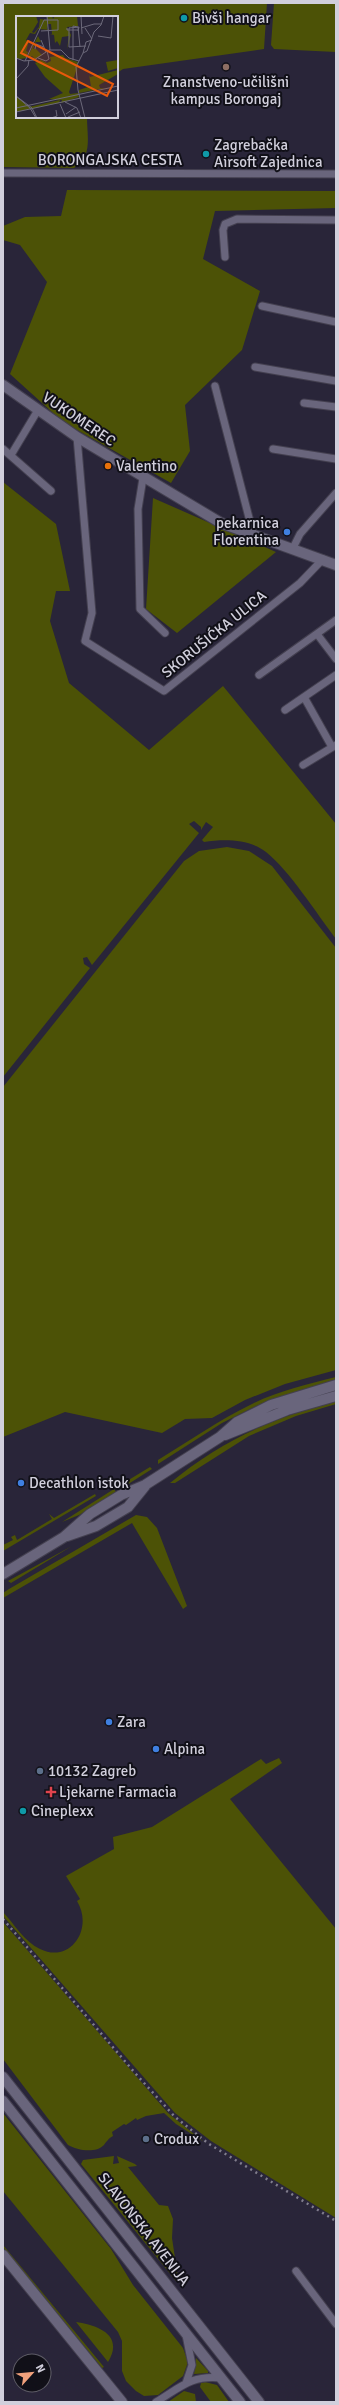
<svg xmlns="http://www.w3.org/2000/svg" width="339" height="2405" font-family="Signika,sans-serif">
  <rect width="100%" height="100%" fill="#292539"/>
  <path fill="#4c5206" d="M3,3H267L264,49L123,69L117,73V17H17V117H87C87,136 93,157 74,168L3,167Z
    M274,3H336V52L274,49L271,45Z
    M67,190L336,191V208L215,211L203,259L260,291L242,350L185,405L190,451L171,483L63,422L10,374L47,282L20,245L3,240V226L25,217L61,216Z
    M3,482L56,524L70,591H56L50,621L69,683L149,750L223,686L336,824V939C317,914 289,870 266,852C249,839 225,839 204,842L202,840L213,827L206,822L201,830V827L194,821L189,824L199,833L92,965L87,957L83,958L84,964L90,968L3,1077Z
    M153,498L276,552L177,633L146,609Z
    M227,847L249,851L272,866L336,948V1370L285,1384L245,1400L212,1418L185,1419L162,1433L65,1412L3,1437V1087L184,861L199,851Z
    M336,1377V1380L256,1406L222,1423L158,1464V1460C189,1441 219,1420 252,1404C278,1391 308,1384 336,1377Z
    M336,1401V1404L296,1416L249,1436L175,1483H170C221,1441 272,1418 336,1401Z
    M150,1467L152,1469L122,1488V1484Z
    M114,1489L116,1492L79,1515L62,1522Z
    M95,1494L96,1496L3,1551V1545L13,1540L11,1537L15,1535L17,1540L52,1519L49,1514L54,1518Z
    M136,1515L147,1517L157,1528L187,1606L183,1609L132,1523L3,1598V1593L9,1589Z
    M72,1546L11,1583L8,1581Z
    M279,1758L282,1763L230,1799L336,1929V2218L211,2141L175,2113L3,1916V1912C14,1924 25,1942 40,1949C70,1964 94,1929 77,1901L80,1899L66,1876L114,1849L113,1837L152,1827L261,1759L266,1764Z
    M3,1922L168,2113L204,2142L176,2124L164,2113L146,2116L137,2120L136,2118L126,2125L124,2124L112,2132L113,2136C108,2139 107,2141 104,2145C95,2154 77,2150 68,2145L3,2059Z
    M3,2113L111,2249L133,2285L183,2348L188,2362L183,2376L158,2395L144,2396L136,2391L126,2381L122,2371V2341L118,2332L3,2191Z
    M114,2156L113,2164L119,2163L117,2156L135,2164L137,2166L128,2167L159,2205L168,2206L173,2219L172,2238L178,2278L176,2281L81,2164L83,2160Z
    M3,2245L104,2367L102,2368L3,2247Z
    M76,2322C96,2325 125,2334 108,2362Z
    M196,2358L208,2371V2373L194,2374Z
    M205,2382L217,2385L229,2402H211L200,2387L201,2383Z
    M184,2391L195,2394L196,2402H168Z"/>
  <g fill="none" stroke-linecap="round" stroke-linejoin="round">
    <g stroke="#444050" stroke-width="9">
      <path id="street" d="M3,173L336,174
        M225,257L223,230L225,224L237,219L336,220
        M262,306L336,322
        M255,367L336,381
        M215,386L254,537
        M304,403L336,407
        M77,437L92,613L85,641L164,691L300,583L323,559
        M3,449L51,491
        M273,449L336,459
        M11,455L38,410
        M143,478L138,509L140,609L165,633
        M293,548L300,534L336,493
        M317,634L336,659
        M259,675L336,620
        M304,697L332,747
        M285,710L336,675
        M303,765L336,745
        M296,2271L336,2324
        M186,2383L192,2365L186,2335
        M156,2402C181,2387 191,2375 221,2378"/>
    </g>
    <g stroke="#444050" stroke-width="12">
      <path id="secondary" d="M3,385L77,437L221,523L336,565
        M225,1435L287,1410L336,1396
        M67,1536L96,1526L128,1507L145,1486
        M3,1574L64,1537L90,1514L121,1495L145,1485L220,1437L237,1422L271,1405L336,1385
        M3,2077L259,2402
        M3,2101L240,2402
        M3,2255L122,2402"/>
    </g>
    <use href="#street" stroke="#69657c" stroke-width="7"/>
    <use href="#secondary" stroke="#69657c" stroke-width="10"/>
    <path stroke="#807d8d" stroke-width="2.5" stroke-dasharray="2 4" stroke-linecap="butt" d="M3,1919L135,2073L175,2117L209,2144L336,2221"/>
  </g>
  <g fill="#0f9aa8" stroke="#111018" stroke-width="1.5">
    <circle cx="184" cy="18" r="4"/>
    <circle cx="206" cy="154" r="4"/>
    <circle cx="23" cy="1811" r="4"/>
  </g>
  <circle fill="#8d6e63" stroke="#111018" stroke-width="1.5" cx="226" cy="67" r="4"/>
  <circle fill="#e8710a" stroke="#111018" stroke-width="1.5" cx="108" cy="466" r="4"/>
  <g fill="#3f7fe0" stroke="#111018" stroke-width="1.5">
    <circle cx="287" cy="532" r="4"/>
    <circle cx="21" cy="1483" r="4"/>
    <circle cx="109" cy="1722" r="4"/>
    <circle cx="156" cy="1749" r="4"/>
  </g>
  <g fill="#5c6f8a" stroke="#111018" stroke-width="1.5">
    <circle cx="40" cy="1771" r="4"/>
    <circle cx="146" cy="2139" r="4"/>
  </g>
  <path fill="#e0444e" stroke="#111018" stroke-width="1.5" d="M49 1786h4v4h4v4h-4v4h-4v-4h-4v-4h4z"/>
  <g text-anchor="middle" stroke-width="4" stroke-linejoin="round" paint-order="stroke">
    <g font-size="15" fill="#d1cfdc" stroke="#111018" text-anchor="start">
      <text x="192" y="23">Bivši hangar</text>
      <text x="226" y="87" text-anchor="middle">Znanstveno-učilišni<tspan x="226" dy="17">kampus Borongaj</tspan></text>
      <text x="214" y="150">Zagrebačka<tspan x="214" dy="17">Airsoft Zajednica</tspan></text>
      <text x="116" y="471">Valentino</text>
      <text x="279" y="528" text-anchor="end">pekarnica<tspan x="279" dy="17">Florentina</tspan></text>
      <text x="29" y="1488">Decathlon istok</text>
      <text x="117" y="1727">Zara</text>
      <text x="164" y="1754">Alpina</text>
      <text x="48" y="1776">10132 Zagreb</text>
      <text x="59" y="1797">Ljekarne Farmacia</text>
      <text x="31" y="1816">Cineplexx</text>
      <text x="154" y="2144">Crodux</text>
    </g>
    <g font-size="15" fill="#d1cfdc" stroke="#111018">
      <text x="110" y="165">BORONGAJSKA CESTA</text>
      <text transform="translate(79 419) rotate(34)" y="5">VUKOMEREC</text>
      <text transform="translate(214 634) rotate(-39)" y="5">SKORUŠIĆKA ULICA</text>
      <text transform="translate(144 2229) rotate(52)" y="5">SLAVONSKA AVENIJA</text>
    </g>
  </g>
  <g transform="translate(16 16)">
    <rect width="102" height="102" fill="#292539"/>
    <path d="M0,0H20L22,6L16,16L18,17L23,11L24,3L31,4V0H36L37,3L39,0H61L62,10L51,11L55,19L51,33L53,20L46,21L44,30L41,25L39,27L38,19L34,18H36L35,8H32L31,13L35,14L22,13L19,18L14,17L10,24L13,25L10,35L12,36L10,42L4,43L0,42ZM22,20L25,26H20L17,33H20L26,39L19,43L16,40L13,42V38ZM47,39L49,42L62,46L60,66V55L53,76L54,78L62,77L63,81L45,87L46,84L33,83L47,77L29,61L19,47L25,44L31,47L35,45L34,41ZM102,44V52L92,55L90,46ZM102,54V58L83,69L84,72H89L63,77V74L75,70L73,59L74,61ZM0,80L13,91L44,84L43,87L0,96Z" fill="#4c5206"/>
    <path fill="none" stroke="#6c697a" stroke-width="1" d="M31,0L34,34M65,0L66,18M62,11L64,31M51,12V14H62M65,12L78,8H85M69,12L76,23M62,15L63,11L53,12V31L70,30M82,20L95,22L97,0M25,24L30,36M19,33L20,28L28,31M67,37L70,26L76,24M0,42L8,45L18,44L33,34H45L53,42L63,45M22,42L30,45L33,43L31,35M57,44V10L62,11M9,45L28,4H42V14L25,15M0,63L12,50L13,44M0,80L16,92L21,102M0,80L14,92L20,102M49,86L61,92L65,102M44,88L50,102M0,92L102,70M0,96L102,74M50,98L60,91M52,101L64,96M35,102L41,100L40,94M69,102L62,74L60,51L67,37L71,35L78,16L85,9L88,0"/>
    <path fill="#e8590c" fill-opacity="0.15" stroke="#e8590c" stroke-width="2" d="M12,25L97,68L91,80L5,37Z"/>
    <rect width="102" height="102" fill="none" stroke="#d1cfdc" stroke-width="2"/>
  </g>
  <rect width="339" height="2405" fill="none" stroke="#d1cfdc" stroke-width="8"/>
  <g transform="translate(32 2373) rotate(63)"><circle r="19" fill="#111018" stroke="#5e5c66"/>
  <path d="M0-3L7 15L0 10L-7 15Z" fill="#f1a17c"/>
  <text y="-6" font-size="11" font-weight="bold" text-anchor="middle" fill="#d1cfdc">N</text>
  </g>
</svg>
